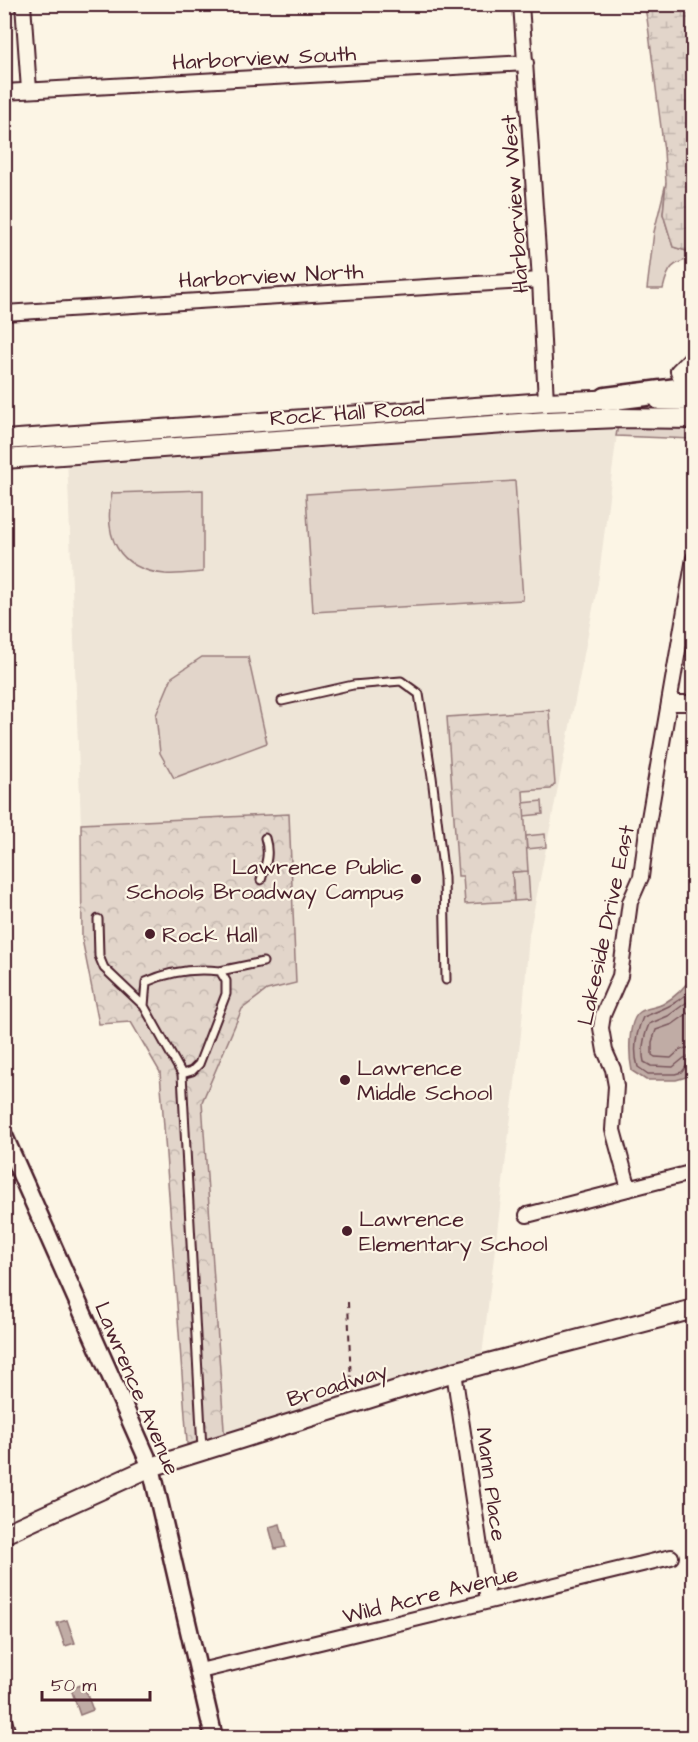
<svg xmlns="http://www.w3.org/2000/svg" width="698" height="1742" font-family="'Architects Daughter',sans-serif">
  <defs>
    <pattern id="forest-crowns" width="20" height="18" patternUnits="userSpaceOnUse" patternTransform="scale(1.5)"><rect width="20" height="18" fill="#e2d5ca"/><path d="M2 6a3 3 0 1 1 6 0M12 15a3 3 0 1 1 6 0" fill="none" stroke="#c3b6ae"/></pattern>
    <pattern id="wetland-marsh" width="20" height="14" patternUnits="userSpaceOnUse" patternTransform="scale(1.5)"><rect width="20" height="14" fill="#e2d5ca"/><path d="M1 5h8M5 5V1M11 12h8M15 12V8" fill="none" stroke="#c3b6ae"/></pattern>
  </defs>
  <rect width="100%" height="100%" fill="#fcf5e5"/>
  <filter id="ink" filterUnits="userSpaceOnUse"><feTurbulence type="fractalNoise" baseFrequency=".0167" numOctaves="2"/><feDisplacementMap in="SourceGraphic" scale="12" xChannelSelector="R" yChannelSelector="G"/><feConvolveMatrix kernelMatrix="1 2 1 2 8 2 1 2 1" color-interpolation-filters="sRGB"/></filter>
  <g filter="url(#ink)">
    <path fill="#eee5d7" d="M619,418L598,583L529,935L521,1034L481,1364L225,1444L202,1102L242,1010L267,990L289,814L81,824L67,455Z"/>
    <path fill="#e2d5ca" stroke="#967a7a" stroke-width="1.5" d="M666,183L663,214L673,247L693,253V258C672,263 668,267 663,289H647L654,232Z
      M619,420L693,422V439L616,436Z
      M515,481L523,600L313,612L306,494Z
      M203,490V572C191,573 178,575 165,574C117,569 103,536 112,493Z
      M202,657H248L267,743L174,778L160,753L156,715L172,677Z
      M542,801L543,814L524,816L523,803Z
      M545,834L546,847L527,849L526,836Z
      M528,871L530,900L514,901L512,872Z"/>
    <path fill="url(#forest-crowns)" stroke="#967a7a" stroke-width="1.5" d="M549,710L555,784L551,789L523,791L528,871L512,872L514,901L465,904L463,876H458L447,717Z
      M289,814L296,983L267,990L242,1009L202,1102L225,1444L188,1456L160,1072L131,1022L99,1024L82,939L81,824Z"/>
    <path fill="url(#wetland-marsh)" stroke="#967a7a" stroke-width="1.5" d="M644,5H693V253L673,247L663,214L666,183L664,151L647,18Z"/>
    <path fill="#c0aca5" stroke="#917474" stroke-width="1.5" d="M693,975V1065L686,1077L676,1080H646L632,1071C629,1057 627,1021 640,1012C647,1007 656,1008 663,1004C675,997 686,986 693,975Z
      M280,1524L286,1547L275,1549L269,1527Z
      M67,1620L75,1643L65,1646L57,1623Z
      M83,1684L93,1710L80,1715L71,1689Z"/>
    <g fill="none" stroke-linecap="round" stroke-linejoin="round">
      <path stroke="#79575c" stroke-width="1.5" d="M694,985C682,1003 661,1010 643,1017C636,1033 633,1050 638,1067L648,1074H675L682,1072L688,1064L694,1063
        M694,997L668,1016L649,1024C644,1036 641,1049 644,1062L651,1066L673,1067L684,1058L694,1056
        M694,1009L673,1024L656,1030L652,1042V1055L655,1057L671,1058L681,1049L694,1047"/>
      <g stroke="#4a1f2b" stroke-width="11">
        <path id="service" d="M282,701L353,685L401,681L419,694L432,777L444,877L446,980
          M261,880C266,864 270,854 265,838
          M98,919L99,956L104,968L144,1006
          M220,971L263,962
          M182,1074L192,1071L199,1064L226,994V981L220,971C193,968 170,971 146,982L144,1006L182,1074L202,1449"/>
      </g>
      <g stroke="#4a1f2b" stroke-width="18">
        <path id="minor" d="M23,4L29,90
          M521,4L540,280L546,402
          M4,92L526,63
          M4,313L540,280
          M685,389L678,371L694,355
          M669,703H694
          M629,1189L613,1130L616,1086L613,1069L605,1051L601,1028L603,1015L620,976L630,902L641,877L647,830L694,558
          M527,1215L694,1172
          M454,1372L488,1601
          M200,1671L671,1557
          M4,1720L9,1738"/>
      </g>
      <g stroke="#4a1f2b" stroke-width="21">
        <path id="tertiary" d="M4,1136L151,1467L214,1738"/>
      </g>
      <g stroke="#4a1f2b" stroke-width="22">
        <path id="secondary" d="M659,400L694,401
          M4,440L546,402L620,399
          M4,459L548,421L619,418L694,419
          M4,1534L151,1467L454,1372L694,1309"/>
      </g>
      <g stroke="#4a1f2b" stroke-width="27">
        <path id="trunk" d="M606,399L685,389L694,385"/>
      </g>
      <path stroke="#4a1f2b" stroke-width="2" stroke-dasharray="6 4.5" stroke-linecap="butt" d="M348,1302L351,1386"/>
      <use href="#service" stroke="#fcf5e5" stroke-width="7"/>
      <use href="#minor" stroke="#fcf5e5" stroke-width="14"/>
      <use href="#tertiary" stroke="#fcf5e5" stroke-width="16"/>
      <use href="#secondary" stroke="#fcf5e5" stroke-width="18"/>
      <use href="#trunk" stroke="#fcf5e5" stroke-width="22"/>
    </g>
  </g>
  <g fill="#4a1f2b" stroke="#fcf5e5" stroke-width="2">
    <circle cx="416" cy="879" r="6"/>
    <circle cx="150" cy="934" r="6"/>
    <circle cx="345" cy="1080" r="6"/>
    <circle cx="347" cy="1231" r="6"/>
  </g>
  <g text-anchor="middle" stroke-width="4.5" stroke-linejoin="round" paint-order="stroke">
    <g font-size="22" fill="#4a1f2b" stroke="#fcf5e5">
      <text transform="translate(264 57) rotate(-3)" y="8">Harborview South</text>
      <text transform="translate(514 204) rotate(-94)" y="8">Harborview West</text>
      <text transform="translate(271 275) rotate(-3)" y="8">Harborview North</text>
      <text transform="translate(347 412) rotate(-4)" y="8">Rock Hall Road</text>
      <text transform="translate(605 925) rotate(-78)" y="8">Lakeside Drive East</text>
      <text transform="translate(337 1384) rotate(-17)" y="8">Broadway</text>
      <text transform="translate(138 1388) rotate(67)" y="8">Lawrence Avenue</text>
      <text transform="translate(492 1484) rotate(82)" y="8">Mann Place</text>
      <text transform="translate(430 1594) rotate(-14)" y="8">Wild Acre Avenue</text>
    </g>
    <g font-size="22" fill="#4a1f2b" stroke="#fcf5e5" text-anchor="start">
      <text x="404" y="874" text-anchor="end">Lawrence Public<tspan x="404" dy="25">Schools Broadway Campus</tspan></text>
      <text x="162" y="942">Rock Hall</text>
      <text x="357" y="1075">Lawrence<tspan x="357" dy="25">Middle School</tspan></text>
      <text x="359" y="1226">Lawrence<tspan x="359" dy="25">Elementary School</tspan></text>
    </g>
  </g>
  <rect width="698" height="1742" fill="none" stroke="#fcf5e5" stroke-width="24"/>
  <rect x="12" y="12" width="674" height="1718" fill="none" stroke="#4a1f2b" stroke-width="2" filter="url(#ink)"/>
  <path d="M42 1691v9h108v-9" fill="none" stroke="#4a1f2b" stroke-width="3"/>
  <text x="51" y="1691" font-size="18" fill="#4a1f2b" stroke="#fcf5e5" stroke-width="4.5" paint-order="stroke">50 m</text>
</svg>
